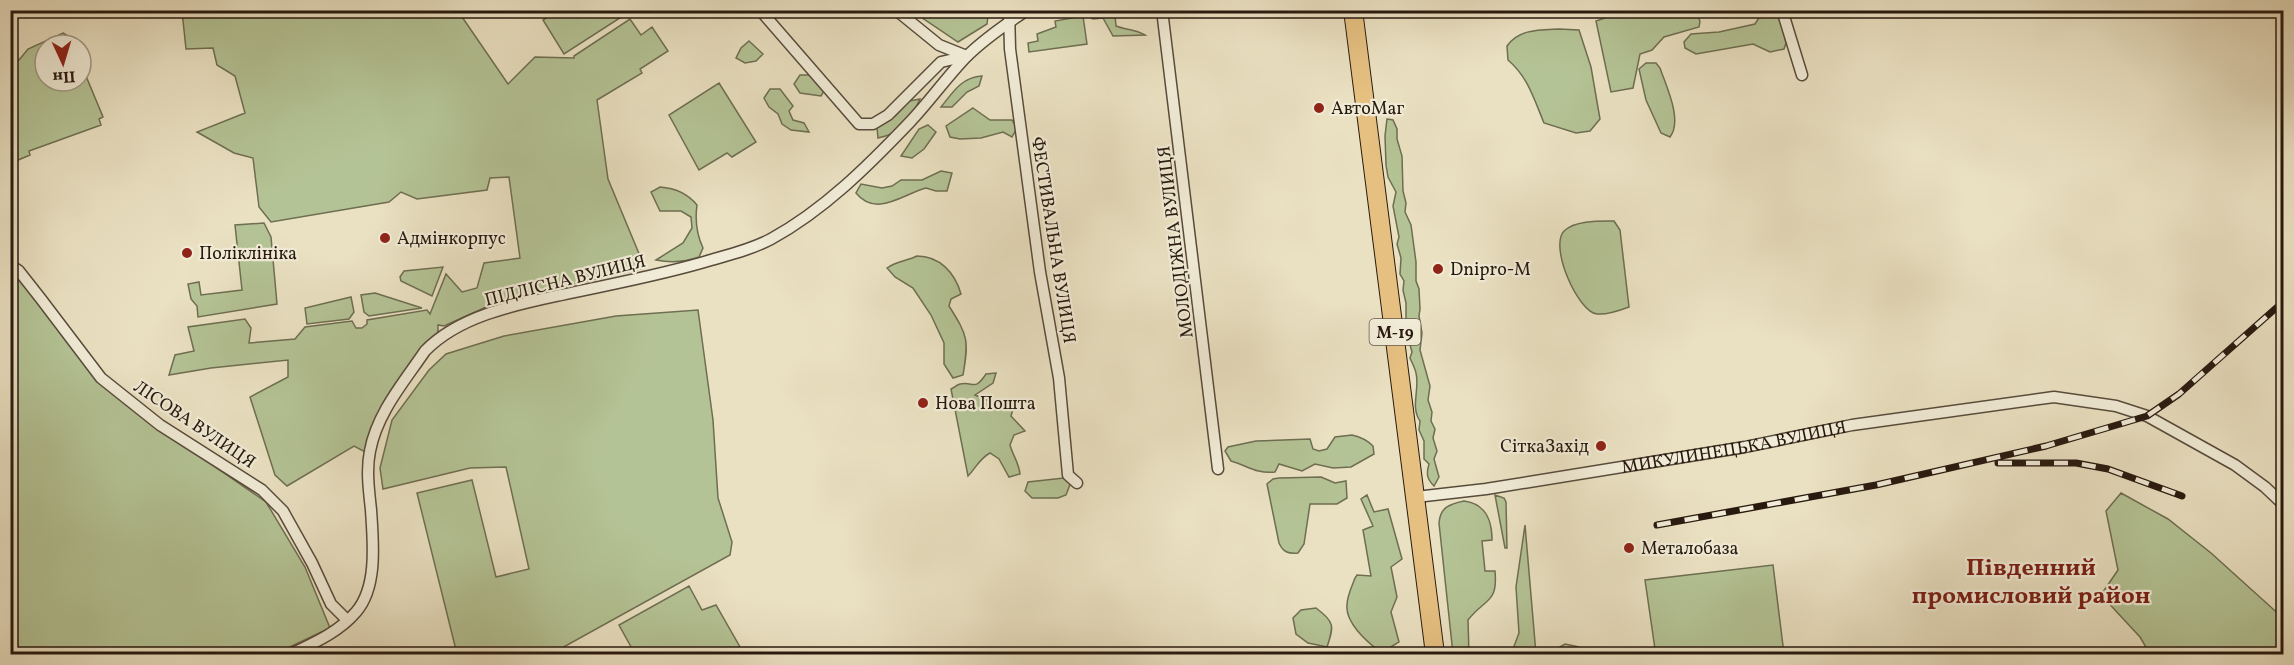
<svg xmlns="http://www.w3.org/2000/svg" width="2294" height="665" font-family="Vollkorn,serif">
  <rect width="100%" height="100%" fill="#eae1c2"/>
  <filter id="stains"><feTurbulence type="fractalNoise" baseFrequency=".00333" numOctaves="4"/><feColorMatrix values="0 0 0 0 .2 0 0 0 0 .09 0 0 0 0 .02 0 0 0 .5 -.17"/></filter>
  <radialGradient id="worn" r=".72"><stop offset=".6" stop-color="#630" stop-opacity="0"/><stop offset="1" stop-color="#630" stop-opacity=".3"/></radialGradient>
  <path fill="#b4c395" stroke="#6e6e52" stroke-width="1.5" d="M1695,10L1700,21L1699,27L1664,37L1652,50L1640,54L1633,88L1611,92L1596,21L1605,18L1599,11Z
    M1779,10L1786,43L1784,49L1770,52L1753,44L1696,54L1685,48L1684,42L1691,34L1719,32L1755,24L1760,16V11Z
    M182,11H458L508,84L535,57L574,58V56L630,19L641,35L652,27L668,51L640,69L642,73L597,100L608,179L645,268L528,294L484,308L444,326L438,325V331L434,342L380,419L369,454L354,446L287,486L275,475L250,397L288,377V360L211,368L169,375L175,355L194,351L188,327L245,319L251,328L249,343L295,339L305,327L352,321L356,328H362L367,324V320L427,310L430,314L446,274L462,292L477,288L484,263L520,258L509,177L490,178L487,190L417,199L401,192L389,202L271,222L259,207L253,158L234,153L197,132L245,113L235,76L217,65L213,48L186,49Z
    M624,11L626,14L564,54L543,20L558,11Z
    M912,11H984L988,15L987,24L958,42Z
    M1083,11H1117L1115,15L1116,26C1126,30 1135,29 1145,35L1113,36L1103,18L1093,19L1084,14Z
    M1083,16L1087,44L1029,52L1028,43L1038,41L1037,34L1056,27L1055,21Z
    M1559,29L1579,30L1591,67L1600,119L1590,131L1576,133L1544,123C1534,99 1528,77 1508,60L1507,46C1519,29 1539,30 1559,29Z
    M63,33L71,38L72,45H45V81H81V64L103,117L99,119L101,125L29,151L30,155L11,163V56L19,60L28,49Z
    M749,41L763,54L756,61L745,63L736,58L741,48Z
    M1646,63H1656L1660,68C1666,86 1683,120 1670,137L1661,133L1646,100L1639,69Z
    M800,75H810L824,91L821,96L800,93L794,84Z
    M982,76L979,86L967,92L952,107H941C953,92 962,77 982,76Z
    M719,83L756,142L732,157L727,153L699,170L669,115Z
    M770,89H780L793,106L789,111L793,120L804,123L809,132L791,130L782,124L778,114L769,107L764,98Z
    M920,99C911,119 900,134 878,138L877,128L895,116L909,101Z
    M973,108L990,120H1012L1017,128L1012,137L1003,132L981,138L960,139L950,137L946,126Z
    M1387,119L1393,120L1397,129V139L1402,156L1403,191L1406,203L1405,212L1411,225L1416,262V281L1419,289L1420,309L1419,316L1422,333L1420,350L1430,386L1428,400L1432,412L1431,421L1435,429L1433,438L1437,451L1434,459L1439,477L1434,486C1427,479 1426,474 1429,464L1424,459V441L1419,430L1420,421C1410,407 1420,389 1416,373C1415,368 1412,363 1410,358L1412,352L1406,330V303L1403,290L1404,281L1400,274L1401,258L1397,244L1399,237L1393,206L1396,192L1388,177L1386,165L1385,136Z
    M928,125L936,132L924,149L912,158L901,156L919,129Z
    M941,171L952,173L947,191H936L926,188C903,194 876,218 856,193L861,184L882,188L892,186L901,180H922Z
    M660,187C674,188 688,194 697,205C695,219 697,235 703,248L699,257C685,262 671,263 656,260L683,243L692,228L691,217L681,211H660L651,192Z
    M1614,221L1620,230L1629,307C1621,310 1607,315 1597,314C1578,312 1549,247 1564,231C1575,220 1600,221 1614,221Z
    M264,223L271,237L277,304L198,317L197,306L191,299L188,284L199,282L201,295L242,290L235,225Z
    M917,256C940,256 955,273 961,294L951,299L949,306C968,336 969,340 963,375L953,378L944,364V343L931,315L913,288L895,277L887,268C897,261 907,261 917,256Z
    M443,267L432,296L401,281L400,277L404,271Z
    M10,273L23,284L126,405L266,502L305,567L330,628L275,654H11Z
    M375,293L422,308L369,316L364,312L361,295Z
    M351,297L354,312L349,319L307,324L305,308Z
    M698,310L713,420L718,498L732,542L730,555L551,654H457L417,493L472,480L496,577L529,569L506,467L470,468L383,489L380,468L392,420L429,370L446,354L504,336L616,316Z
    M996,373L993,383L975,395L994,403L1014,406L1011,416L1025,431L1014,435L1010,445C1013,456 1019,463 1020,474L1009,477L999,459L990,453C979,459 976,468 968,476L951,389C954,388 956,385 960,384C974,381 974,392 986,374Z
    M1352,435C1361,437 1367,440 1373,446L1374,454L1351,467L1333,468L1315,464L1302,471L1279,464L1275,472C1256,474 1248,466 1231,461L1225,451L1228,447L1256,441L1310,439L1313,449L1319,451L1327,449L1335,437Z
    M1321,477L1335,483L1346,481L1347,498L1337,504H1310L1304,544L1298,553C1288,554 1283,552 1279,543L1267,484L1273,479L1279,478Z
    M1064,478L1071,482L1066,495L1058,498H1032L1025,491L1028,482Z
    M2121,493L2168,519L2211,553L2283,618V654H2150L2140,637L2101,595L2118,570L2106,511Z
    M1367,495L1374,512L1388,509L1402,559L1391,567L1397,597L1391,612L1399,642L1386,650H1378C1366,641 1345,622 1347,605C1347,596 1352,586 1355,578L1357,575L1371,576L1363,530L1373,526L1361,499Z
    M1495,495L1504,498L1506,502L1507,548H1505Z
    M1464,501C1486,504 1492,520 1492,540L1482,541L1485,571H1495C1498,604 1485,598 1468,620L1469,654H1453L1439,523C1440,507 1450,504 1464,501Z
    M1525,525L1536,654H1514L1513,649L1519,633L1516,587Z
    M1773,565L1784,654H1658L1655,649L1645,580Z
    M689,586L702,610L716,605L744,654H635L619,625Z
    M1316,608C1335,622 1334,626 1327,647L1308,643L1296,634L1293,618L1301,610Z
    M1565,644L1579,647L1585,654H1551L1554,650Z"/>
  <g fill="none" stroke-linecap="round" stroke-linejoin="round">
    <g stroke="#584b3c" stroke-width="13">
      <g id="minor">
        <path d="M760,10L859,124H873L888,115L941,62L967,56"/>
        <path d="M896,10L939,45L964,55"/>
        <path d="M1009,10L1010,49L1040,272L1059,378L1068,475L1077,483"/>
        <path d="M1162,10L1218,469"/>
        <path d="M1782,10L1802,75"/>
        <path d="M10,265L19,271L41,299L101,378L160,425L262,490L283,511L312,563L331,604L347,620"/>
        <path id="s1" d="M1416,497L1486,489L1745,447L1852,425L2054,397L2116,406L2147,416L2235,465L2265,487L2284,505"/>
        <path d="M291,654C314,643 339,632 356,612C378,587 373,541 371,510C369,491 366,470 370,451C377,413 404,382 425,351C459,316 514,305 561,295C611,284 662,275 711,260C732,254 752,249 771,239C824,210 868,166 910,122C929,102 946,78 966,57C984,39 1006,24 1027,10"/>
      </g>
    </g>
    <g stroke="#28190f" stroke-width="20">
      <path id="trunk" d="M1353,10L1435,654"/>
    </g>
    <use href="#minor" stroke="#f1ecd7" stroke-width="10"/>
    <use href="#trunk" stroke="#e5c081" stroke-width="18"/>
    <g stroke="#28190f" stroke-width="7">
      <path id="rail" d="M1998,463H2076L2108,469L2182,496
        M1657,525L1876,485L2046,446L2147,416L2179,394L2284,301"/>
    </g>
    <use href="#rail" stroke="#f1ecd7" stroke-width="4.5" stroke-dasharray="14" stroke-linecap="butt"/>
  </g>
  <g fill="#8f2418" stroke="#f1ecd7" stroke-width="2">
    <circle cx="1319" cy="108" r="6"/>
    <circle cx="385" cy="238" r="6"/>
    <circle cx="187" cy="253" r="6"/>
    <circle cx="1438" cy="269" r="6"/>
    <circle cx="923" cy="403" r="6"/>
    <circle cx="1601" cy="446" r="6"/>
    <circle cx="1629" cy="548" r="6"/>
  </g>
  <g text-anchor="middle" stroke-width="4.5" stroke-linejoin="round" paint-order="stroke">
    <rect fill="#f1ecd7" stroke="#64584b" stroke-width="1.5" x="1369.5" y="319" width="51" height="26" rx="4.5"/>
    <g font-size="16" font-weight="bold" fill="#28190f">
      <text x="1395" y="338">М-19</text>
    </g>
    <g font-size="18" fill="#28190f" stroke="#f1ecd7" text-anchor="start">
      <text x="1331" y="114">АвтоМаг</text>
      <text x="397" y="244">Адмінкорпус</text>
      <text x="199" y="259">Поліклініка</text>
      <text x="1450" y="275">Dnipro-M</text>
      <text x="935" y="409">Нова Пошта</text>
      <text x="1589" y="452" text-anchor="end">СіткаЗахід</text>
      <text x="1641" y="554">Металобаза</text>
    </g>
    <g font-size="18" fill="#28190f" stroke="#f1ecd7">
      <text transform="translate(1054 240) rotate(81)" y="6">ФЕСТИВАЛЬНА ВУЛИЦЯ</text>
      <text transform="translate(1175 242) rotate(-97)" y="6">МОЛОДІЖНА ВУЛИЦЯ</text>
      <text transform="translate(565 280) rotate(-14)" y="6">ПІДЛІСНА ВУЛИЦЯ</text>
      <text transform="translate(195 424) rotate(34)" y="6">ЛІСОВА ВУЛИЦЯ</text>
      <text dy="6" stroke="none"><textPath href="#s1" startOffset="322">МИКУЛИНЕЦЬКА ВУЛИЦЯ</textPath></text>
    </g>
    <g font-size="24" font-weight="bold" fill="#7a1f14" stroke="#f1ecd7">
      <text x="2031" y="575">Південний<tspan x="2031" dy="28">промисловий район</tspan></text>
    </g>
  </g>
  <rect width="2294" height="665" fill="none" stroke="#eae1c2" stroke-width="36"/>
  <rect x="12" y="12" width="2270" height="641" fill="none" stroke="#28190f" stroke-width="3"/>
  <rect x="18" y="18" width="2258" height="629" fill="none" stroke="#28190f" stroke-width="1.5"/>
  <g transform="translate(63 63) rotate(176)"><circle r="28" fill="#f1ecd7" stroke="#a19887" stroke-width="1.5"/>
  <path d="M0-4.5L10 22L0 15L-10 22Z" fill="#8f2418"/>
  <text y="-9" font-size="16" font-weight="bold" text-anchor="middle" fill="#28190f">Пн</text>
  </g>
  <rect width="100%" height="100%" filter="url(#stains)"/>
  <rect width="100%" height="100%" fill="url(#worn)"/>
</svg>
